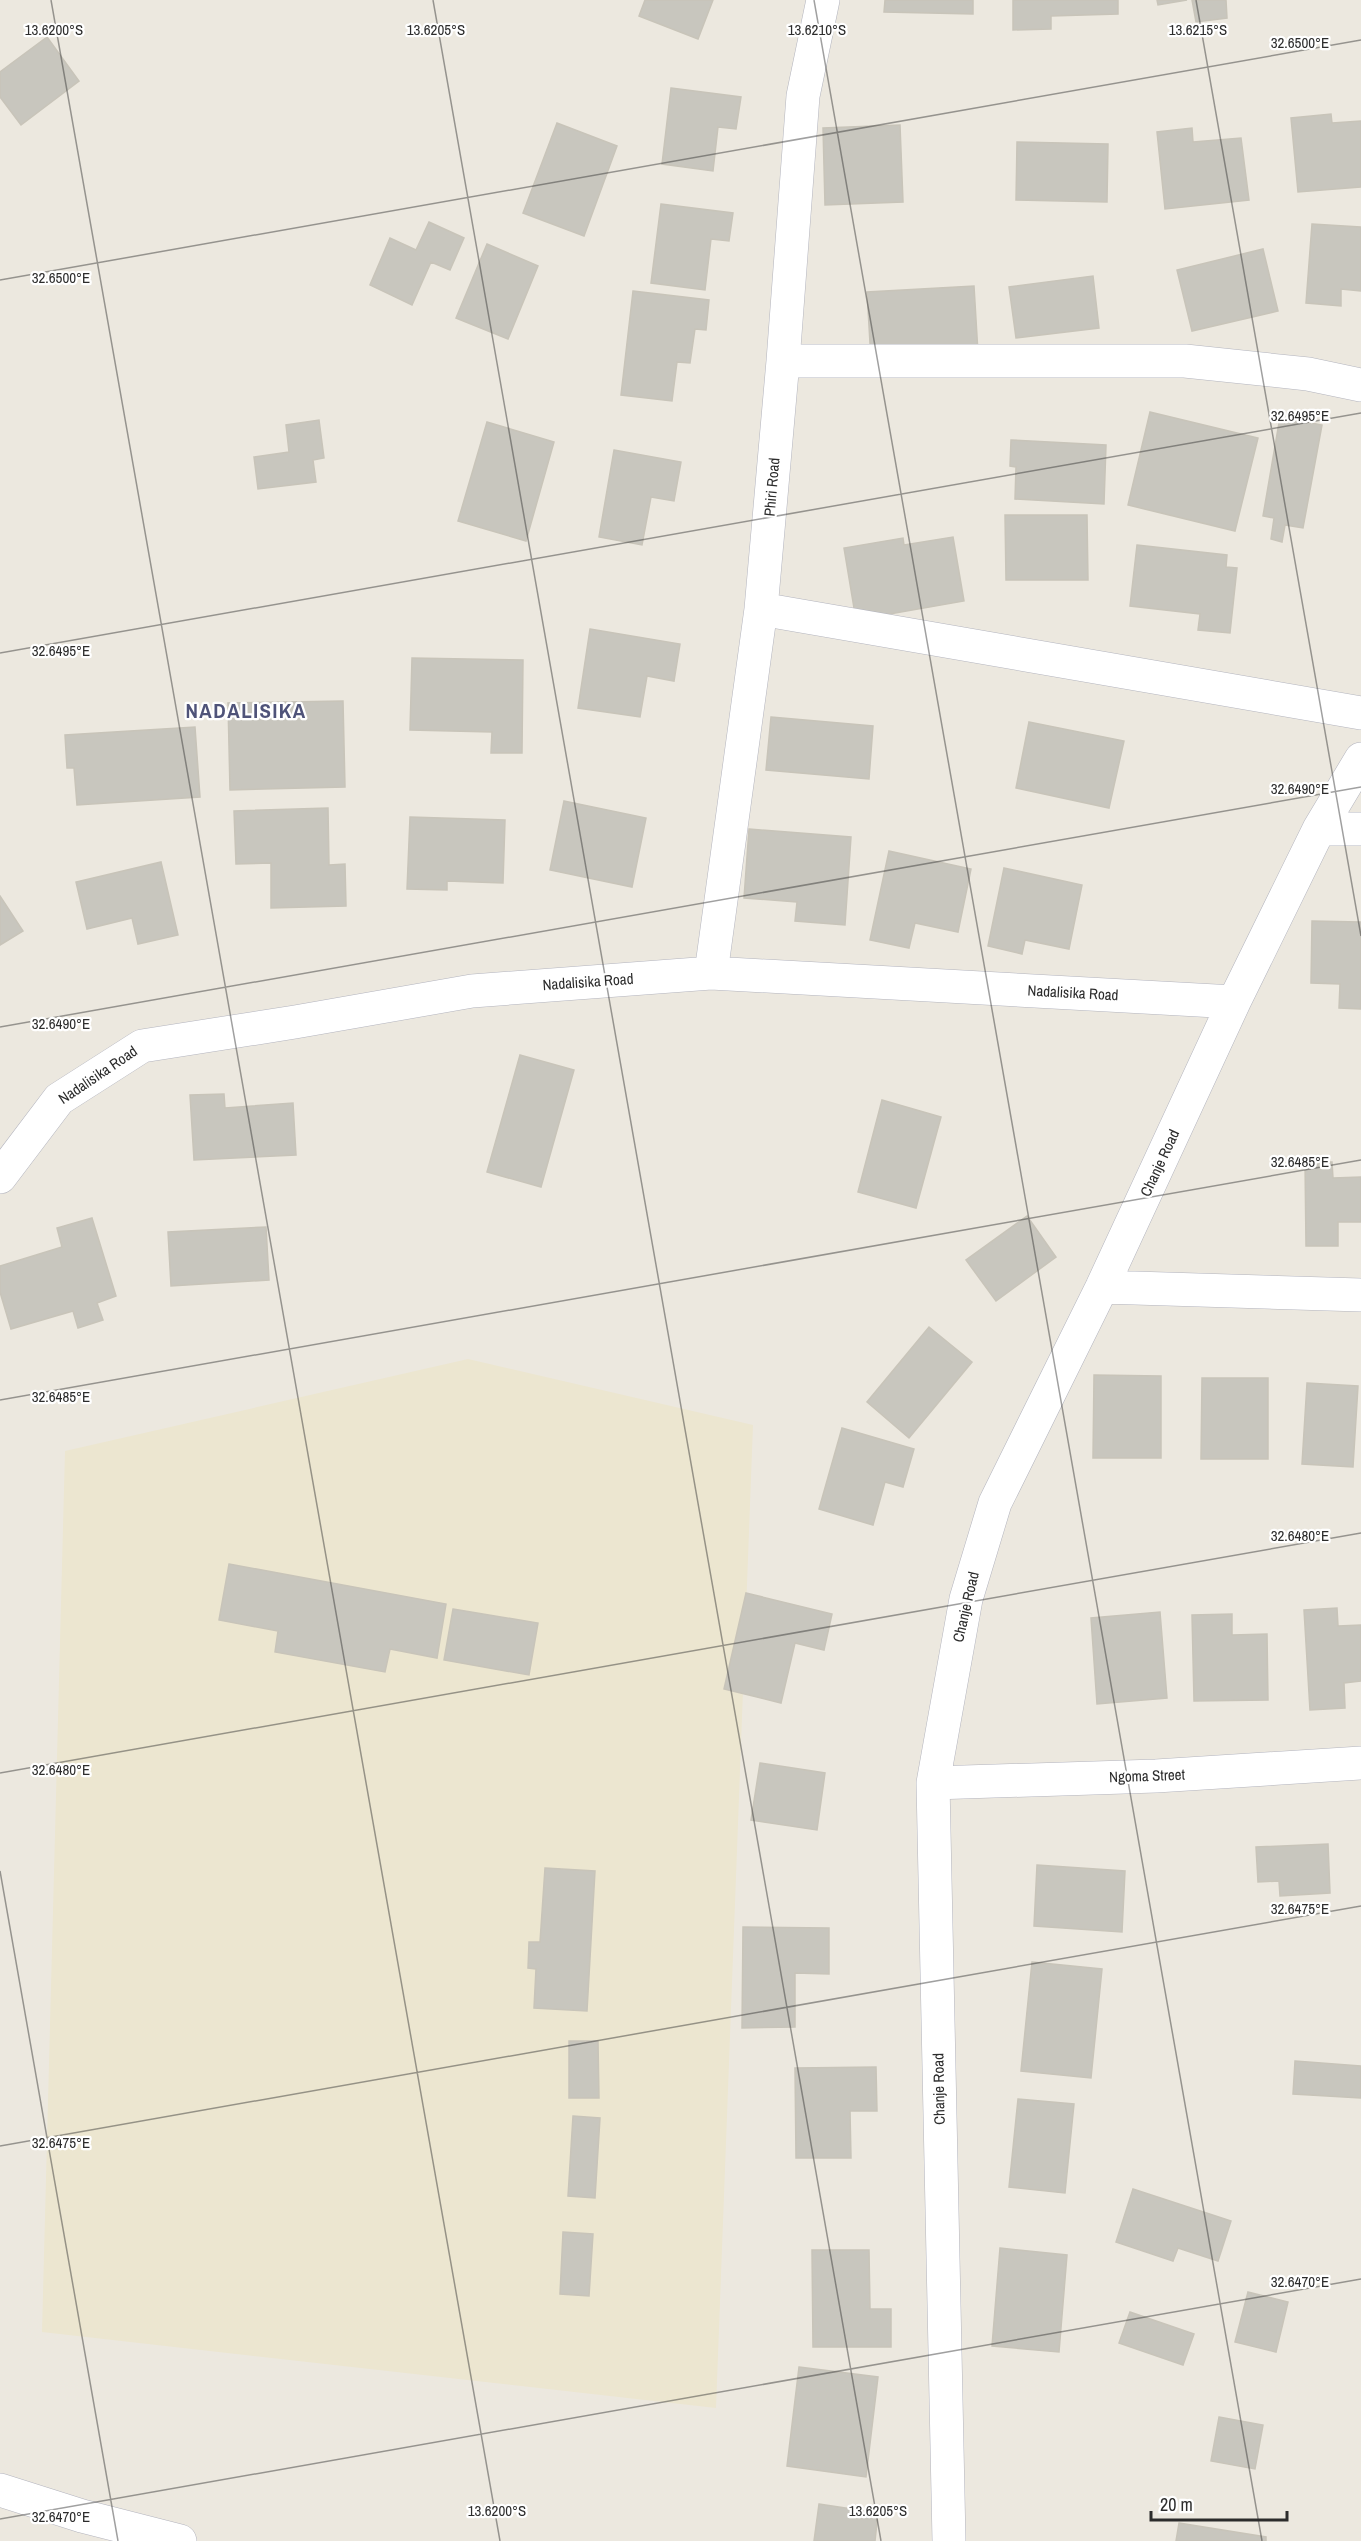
<svg xmlns="http://www.w3.org/2000/svg" width="1361" height="2541" font-family="'Archivo Narrow',sans-serif">
  <rect width="100%" height="100%" fill="#ece8df"/>
  <path fill="#ece6d0" d="M468,1359L753,1425L716,2408L42,2332L65,1451Z"/>
  <path fill="#c8c6be" stroke="#c8c4b9" stroke-width="1.5" d="M645,0H713L698,39L639,16Z
    M885,0H973V14L884,12Z
    M1013,0H1118V14L1051,16V29L1013,30Z
    M1157,0H1187L1158,5Z
    M1192,0H1226L1227,18L1196,22Z
    M47,37L79,81L21,125L0,97V72Z
    M671,88L741,97L736,129L718,127L713,171L662,164Z
    M1331,114L1332,123L1361,121V187L1298,192L1291,118Z
    M557,123L617,146L584,236L523,213Z
    M900,125L903,202L825,205L823,128Z
    M1192,128L1193,142L1241,138L1249,200L1165,209L1157,132Z
    M1017,142L1108,144L1107,202L1016,200Z
    M661,204L733,213L729,241L711,239L705,290L651,283Z
    M429,222L464,238L450,270L431,262L412,305L370,285L390,238L416,250Z
    M1312,224L1361,227V291L1341,289V306L1306,303Z
    M487,244L538,266L508,339L456,318Z
    M1263,249L1278,311L1192,331L1177,270Z
    M1093,276L1099,328L1016,338L1009,287Z
    M974,286L978,353L871,360L867,292Z
    M633,291L709,300L706,330L695,329L690,363L677,362L672,401L621,395Z
    M1150,412L1258,438L1235,531L1128,505Z
    M1280,417L1322,425L1303,528L1285,525L1282,542L1271,539L1274,518L1263,516Z
    M319,420L324,458L313,460L316,482L258,489L254,457L289,452L286,425Z
    M487,422L554,442L526,541L458,521Z
    M1011,440L1106,445L1104,504L1015,499L1016,467L1010,466Z
    M614,450L681,462L674,501L651,497L642,545L599,537Z
    M1005,515H1087L1088,580H1006Z
    M953,537L964,601L856,620L844,548L903,538L904,545Z
    M1137,545L1227,555L1226,567L1237,568L1230,633L1198,630L1200,614L1130,606Z
    M590,629L680,644L674,681L647,676L640,717L578,708Z
    M412,658L523,660L522,753H491L492,732L410,730Z
    M343,701L345,787L230,790L228,703Z
    M771,717L873,726L869,779L766,770Z
    M1029,722L1124,741L1109,808L1016,788Z
    M195,727L200,797L77,805L74,768H67L65,735Z
    M564,801L646,818L632,887L550,870Z
    M328,808L329,865L345,864L346,906L271,908V863L236,864L234,811Z
    M410,817L505,820L503,883L447,881V890L407,889Z
    M749,829L851,837L845,925L795,921L797,902L744,898Z
    M889,851L971,869L958,932L915,923L909,948L870,940Z
    M161,862L178,935L138,944L132,918L87,929L76,882Z
    M1004,868L1082,885L1069,949L1025,940L1022,954L988,946Z
    M0,896L23,931L0,945Z
    M1312,921L1361,922V1009L1339,1008L1340,984L1311,983Z
    M520,1055L574,1070L541,1187L487,1172Z
    M224,1094L225,1108L293,1103L296,1155L194,1160L190,1095Z
    M882,1100L941,1117L916,1208L858,1192Z
    M1305,1162H1332L1333,1178L1361,1177V1222H1338V1246H1306Z
    M1027,1216L1056,1257L996,1301L966,1260Z
    M92,1218L116,1296L97,1303L103,1320L78,1328L73,1311L11,1329L0,1292V1266L62,1247L57,1228Z
    M266,1227L269,1280L171,1286L168,1232Z
    M929,1327L972,1362L909,1438L867,1402Z
    M1094,1375L1161,1376V1458H1093Z
    M1202,1378H1268V1459H1201Z
    M1307,1383L1358,1386L1353,1467L1302,1464Z
    M842,1428L914,1449L903,1487L885,1482L873,1525L819,1509Z
    M229,1564L446,1604L437,1658L390,1649L385,1672L275,1652L278,1631L219,1620Z
    M746,1593L832,1614L824,1650L795,1643L781,1703L724,1689Z
    M1337,1608L1338,1626L1361,1625V1681L1344,1683L1345,1708L1310,1710L1304,1610Z
    M453,1609L538,1623L529,1675L444,1660Z
    M1160,1612L1167,1698L1097,1704L1091,1618Z
    M1232,1614V1635L1267,1634L1268,1700L1194,1701L1192,1615Z
    M760,1763L825,1773L817,1830L751,1820Z
    M1328,1844L1330,1893L1280,1896L1279,1881L1258,1882L1256,1847Z
    M1037,1865L1125,1871L1122,1932L1034,1926Z
    M545,1868L595,1871L587,2011L534,2008L536,1969L528,1968L529,1942H540Z
    M743,1927L829,1928V1974L795,1973V2027L742,2028Z
    M1032,1962L1102,1969L1091,2078L1021,2071Z
    M569,2041H598L599,2098H569Z
    M1295,2061L1361,2066V2098L1293,2094Z
    M876,2067L877,2111H850L851,2158H796L795,2068Z
    M1018,2099L1074,2104L1065,2193L1009,2187Z
    M573,2116L600,2118L595,2198L568,2196Z
    M1133,2189L1231,2221L1218,2261L1178,2248L1173,2261L1116,2242Z
    M563,2232L593,2234L589,2296L560,2294Z
    M1000,2248L1067,2255L1059,2352L992,2346Z
    M812,2250H869L870,2309H891V2347H813Z
    M1248,2292L1288,2302L1276,2352L1235,2342Z
    M1130,2312L1194,2334L1183,2365L1119,2343Z
    M799,2367L878,2377L866,2477L787,2466Z
    M1219,2417L1263,2425L1255,2469L1211,2461Z
    M819,2504L878,2513L875,2541H814Z
    M1179,2523L1266,2537V2541H1176Z"/>
  <g fill="none" stroke-linecap="round" stroke-linejoin="round">
    <g stroke="#b3b4be" stroke-width="34">
      <path id="minor" d="M783,361H1185L1308,374L1361,385
        M761,609L1361,713
        M1319,829H1361
        M711,973L761,609L783,361L803,96L823,0
        M0,1177L59,1099L142,1046L295,1022L472,991L711,973L1234,1002
        M1102,1287L1361,1295
        M933,1783L1156,1776L1361,1763
        M0,2490L82,2516L180,2541
        M949,2541L933,1783L966,1599L995,1503L1102,1287L1234,1002L1319,829L1361,759"/>
    </g>
    <use href="#minor" stroke="#fff" stroke-width="33"/>
  </g>
  <path fill="none" stroke="#2c2c2c" stroke-width="1.5" stroke-opacity="0.45" d="M51,0L500,2541M433,0L881,2541M814,0L1262,2541M1196,0L1361,936M0,280L1361,40M0,653L1361,413M0,1027L1361,787M0,1400L1361,1160M0,1773L1361,1533M0,1871L118,2541M0,2146L1361,1906M0,2519L1361,2279"/>
  <g text-anchor="middle" stroke-width="4.5" stroke-linejoin="round" paint-order="stroke">
    <g font-size="15" fill="#2c2c2c" stroke="#fff">
      <text transform="translate(772 487) rotate(-85)" y="5">Phiri Road</text>
      <text transform="translate(588 982) rotate(-4)" y="5">Nadalisika Road</text>
      <text transform="translate(1073 993) rotate(3)" y="5">Nadalisika Road</text>
      <text transform="translate(98 1075) rotate(-34)" y="5">Nadalisika Road</text>
      <text transform="translate(1160 1163) rotate(-65)" y="5">Chanje Road</text>
      <text transform="translate(966 1607) rotate(-77)" y="5">Chanje Road</text>
      <text transform="translate(1147 1776) rotate(-2)" y="5">Ngoma Street</text>
      <text transform="translate(939 2089) rotate(-91)" y="5">Chanje Road</text>
    </g>
    <g font-size="21" font-weight="bold" letter-spacing="1.5" fill="#4f5379" stroke="#fff">
      <text x="246" y="718">NADALISIKA</text>
    </g>
  </g>
  <g font-size="15" text-anchor="middle" fill="#2c2c2c" stroke="#fff" stroke-width="4.5" stroke-linejoin="round" paint-order="stroke">
    <text x="54" y="35">13.6200°S</text>
    <text x="436" y="35">13.6205°S</text>
    <text x="817" y="35">13.6210°S</text>
    <text x="1198" y="35">13.6215°S</text>
    <text x="1300" y="48">32.6500°E</text>
    <text x="61" y="283">32.6500°E</text>
    <text x="1300" y="421">32.6495°E</text>
    <text x="61" y="656">32.6495°E</text>
    <text x="1300" y="794">32.6490°E</text>
    <text x="61" y="1029">32.6490°E</text>
    <text x="1300" y="1167">32.6485°E</text>
    <text x="61" y="1402">32.6485°E</text>
    <text x="1300" y="1541">32.6480°E</text>
    <text x="61" y="1775">32.6480°E</text>
    <text x="1300" y="1914">32.6475°E</text>
    <text x="61" y="2148">32.6475°E</text>
    <text x="1300" y="2287">32.6470°E</text>
    <text x="497" y="2516">13.6200°S</text>
    <text x="878" y="2516">13.6205°S</text>
    <text x="61" y="2522">32.6470°E</text>
  </g>
  <path d="M1151 2511v9h136v-9" fill="none" stroke="#2c2c2c" stroke-width="3"/>
  <text x="1160" y="2511" font-size="18" fill="#2c2c2c" stroke="#ffffff" stroke-width="4.5" paint-order="stroke">20 m</text>
</svg>
